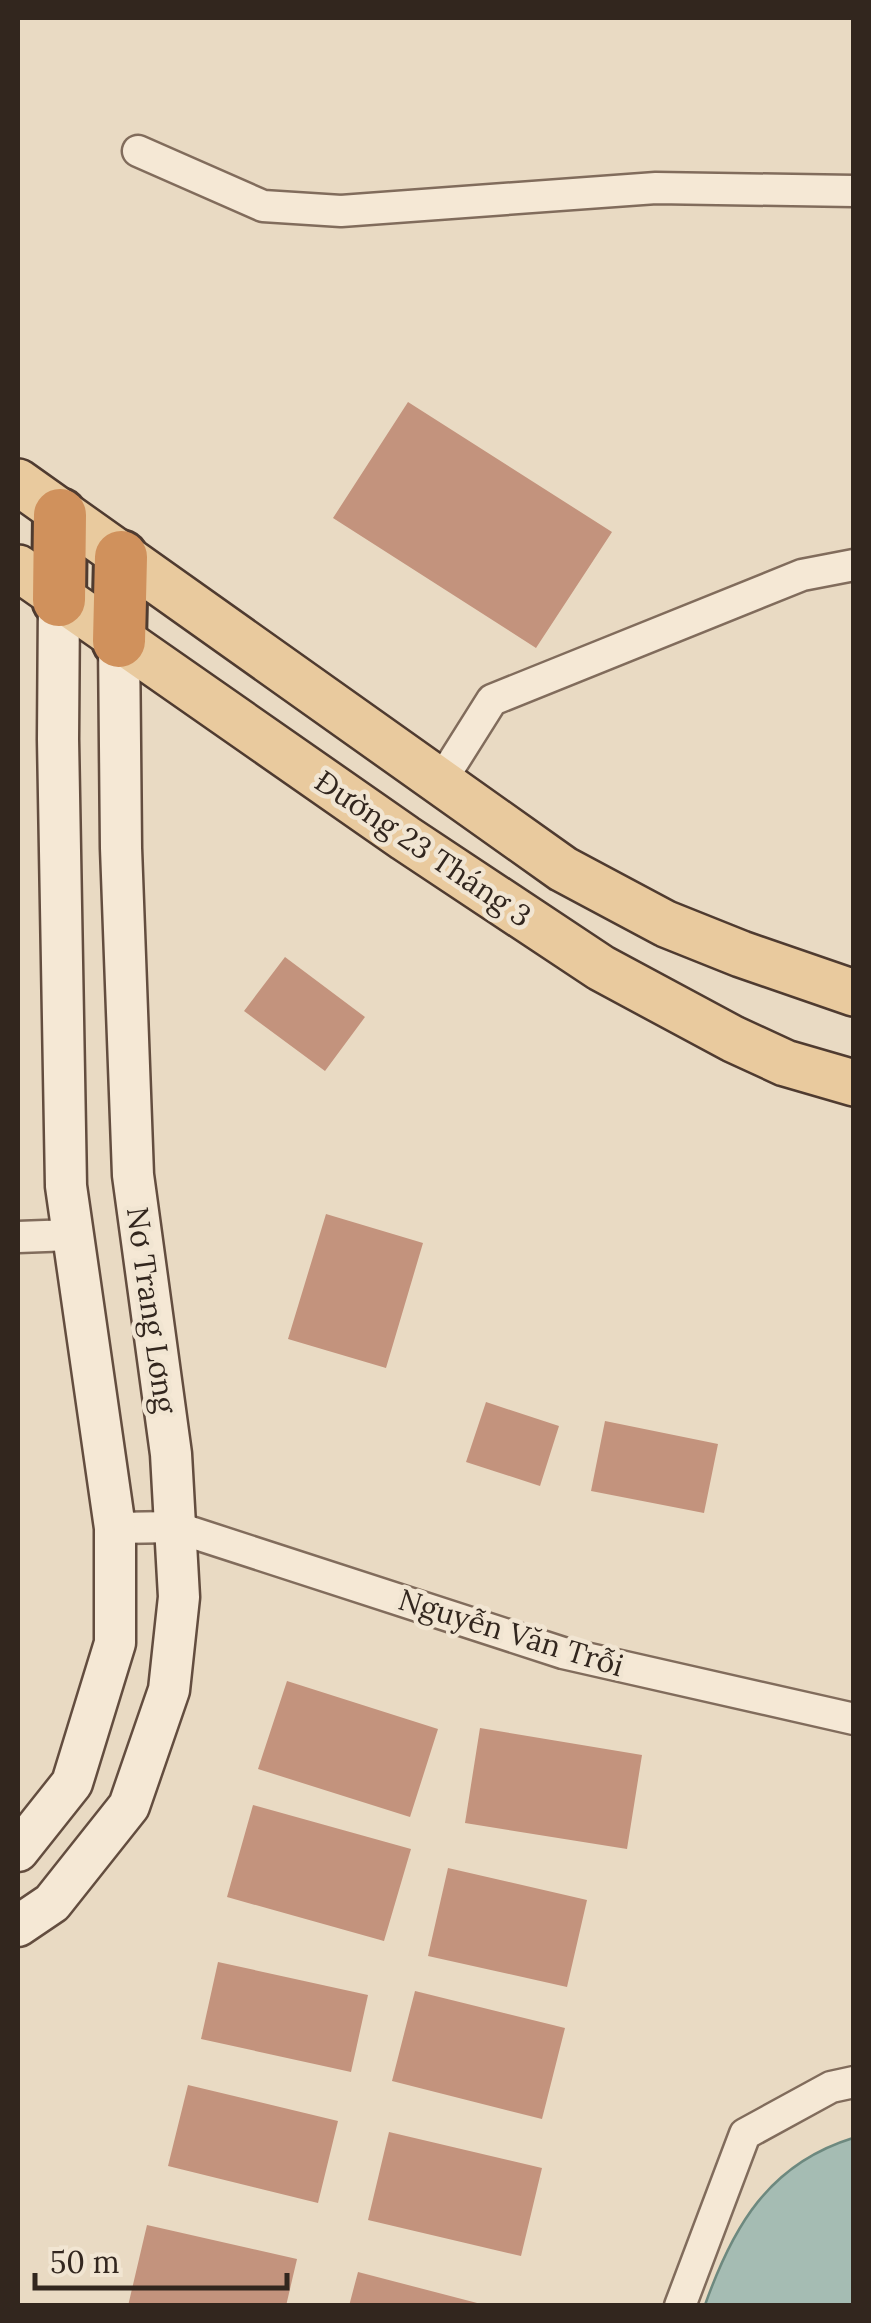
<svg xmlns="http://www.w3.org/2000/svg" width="871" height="2323" font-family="Lora,serif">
  <rect width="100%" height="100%" fill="#e9dac3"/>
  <path fill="#a5bcb3" stroke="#6d897f" stroke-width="2.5" d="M853,2138V2305H705C733,2226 769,2164 853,2138Z"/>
  <path fill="#c3937d" d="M408,402L612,532L536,648L333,518Z
    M285,957L365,1017L325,1071L244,1011Z
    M326,1214L423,1243L386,1368L288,1339Z
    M486,1402L559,1426L540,1486L466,1462Z
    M605,1421L718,1444L704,1513L591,1491Z
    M287,1681L438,1729L410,1817L258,1769Z
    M480,1728L642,1755L627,1849L465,1823Z
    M253,1805L411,1849L384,1941L227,1897Z
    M448,1868L587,1900L567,1987L428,1956Z
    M218,1962L368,1995L351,2072L201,2039Z
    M415,1991L565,2028L542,2119L392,2081Z
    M188,2085L338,2121L318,2203L168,2166Z
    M389,2132L542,2168L521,2256L368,2220Z
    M147,2225L297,2259L286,2306H128Z
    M358,2272L481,2304V2306H349Z"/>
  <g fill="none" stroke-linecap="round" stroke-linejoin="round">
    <g stroke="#816c5c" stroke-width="35">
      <path id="street" d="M138,151L263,206L341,211L656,188L854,191
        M441,781L492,700L802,575L854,565
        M18,1237L72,1235
        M115,1528L175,1527L563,1653L854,1719
        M680,2306L745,2134L831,2087L854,2082"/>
    </g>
    <g stroke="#634d3f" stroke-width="45">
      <path id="secondary" d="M18,1851L72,1783L115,1643V1528L66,1186L58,739L59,600
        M18,1926L52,1903L129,1806L169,1690L179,1597L171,1454L133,1175L121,848L119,641"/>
    </g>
    <g stroke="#4f3b30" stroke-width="50">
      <path id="primary" d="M18,482L563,869L666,924L741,954L854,993
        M18,568L405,838L601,968L733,1039L785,1063L854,1083"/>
    </g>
    <g stroke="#4f3b30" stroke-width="58">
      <path id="highway" d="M59,600L60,515
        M119,641L121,557"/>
    </g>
    <use href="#street" stroke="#f5e8d5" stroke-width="30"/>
    <use href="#secondary" stroke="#f5e8d5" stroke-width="40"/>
    <use href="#primary" stroke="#e9ca9e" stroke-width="45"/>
    <use href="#highway" stroke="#d0915c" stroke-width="52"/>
  </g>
  <g text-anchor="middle" stroke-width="9" stroke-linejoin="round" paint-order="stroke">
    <g font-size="30" fill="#32261e" stroke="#f1e5d2">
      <text transform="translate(423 849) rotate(34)" y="10">Đường 23 Tháng 3</text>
      <text transform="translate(151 1310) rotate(82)" y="10">Nơ Trang Lơng</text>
      <text transform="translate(511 1633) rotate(17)" y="10">Nguyễn Văn Trỗi</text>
    </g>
  </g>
  <rect width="871" height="2323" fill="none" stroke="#32261e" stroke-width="40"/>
  <path d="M35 2273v15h252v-15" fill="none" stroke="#32261e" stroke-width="5"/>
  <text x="50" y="2273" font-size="30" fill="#32261e" stroke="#f1e5d2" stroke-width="8" paint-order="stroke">50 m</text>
</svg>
